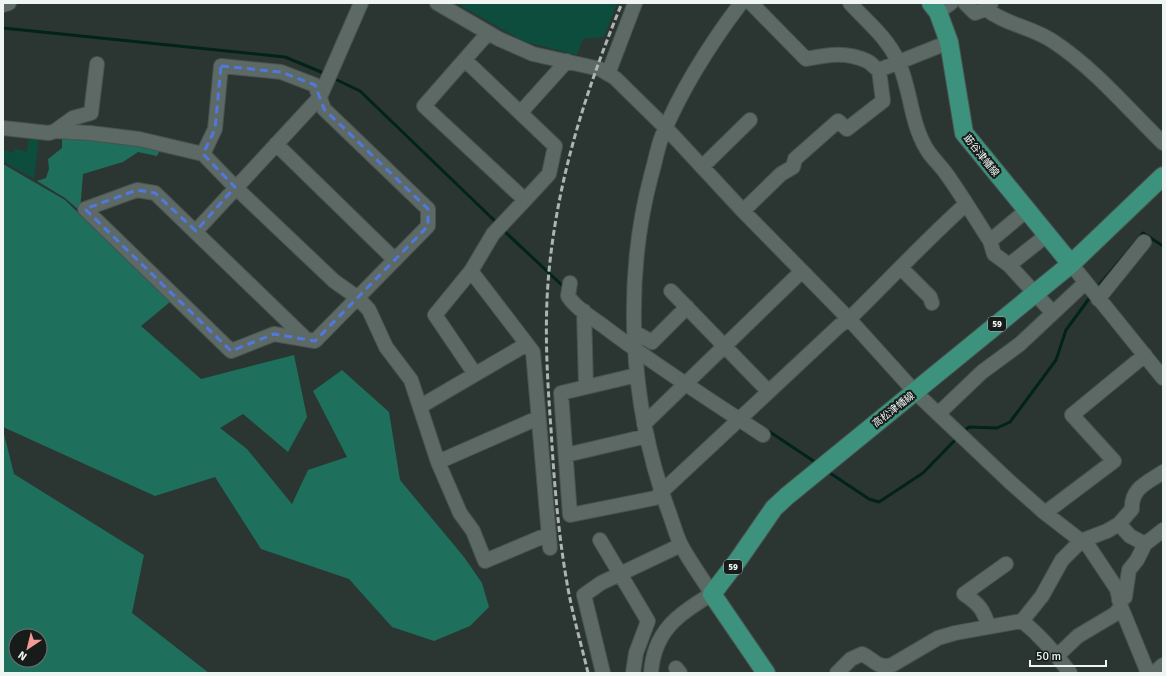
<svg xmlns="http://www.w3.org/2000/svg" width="1166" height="676" font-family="Signika,'Noto Sans JP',sans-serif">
  <rect width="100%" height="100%" fill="#2b3632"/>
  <path fill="#0d4d3e" d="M456,3H617L604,37L583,39L577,55L523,41Z
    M29,136L39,138L34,179L3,161V150L14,153V148L27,152Z"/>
  <path fill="#1e6f5b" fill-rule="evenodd" d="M94,136L161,148L157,156L138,152L123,162L83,174L80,211L65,198L37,181L46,178L49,169L48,159L62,148V138Z
    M3,164L65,200L170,302L141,326L201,379L294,355L307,417L288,452L243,414L220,428L247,449L292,504L308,470L347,457L313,391L342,370L389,412L400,480L464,557L482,583L489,607L470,626L434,641L392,627L349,579L261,549L215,477L155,496L3,427Z
    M3,430L14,474L144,555L132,613L209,673H3ZM16,636H40V660H16Z"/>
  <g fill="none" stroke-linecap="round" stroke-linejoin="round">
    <path stroke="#02231a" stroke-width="3" d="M3,28L285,57L326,74
      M333,78L360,91L497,223
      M502,229L565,288
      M1096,289L1143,233L1163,246
      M579,299L588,307
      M764,428L818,464
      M964,431L969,427L997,428L1010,422L1056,360L1066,330L1091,296
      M827,471L869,499L879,502L923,473L957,438"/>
    <g stroke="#48524e" stroke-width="16">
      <path id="minor" d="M437,3L499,39L533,54L600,69L615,78L666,128L743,211L849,319L915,392L1010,482L1045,513L1089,547L1117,589L1121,607L1148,673
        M751,3L806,59C827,55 846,51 867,61C872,63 874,68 879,70L949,42
        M850,3C868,23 886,36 898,61C911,89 910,121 926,148C931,157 939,164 945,172C961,194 975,218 990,241L994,254L1009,265L1053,313
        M965,3L975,13L986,9L991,3
        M3,5L9,3
        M986,9C1006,25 1033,27 1054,42C1095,69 1128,109 1163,143
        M938,12L951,3
        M465,60L555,146L549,174L525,200L424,106L488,33
        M608,74L635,3
        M521,112L567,61
        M3,128L49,133L55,131L73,118L91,113L97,64
        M55,131L90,133L139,139L203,154L235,187L334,281L358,298L369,310L386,347L411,380L438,462L460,513L473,531L485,561L549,534
        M276,144L395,260
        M203,154L215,129L221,66L281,72L315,85L324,109L428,209V226L315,341L274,334L231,351L85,209L137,190L155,193L306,339
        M702,167L750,120
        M743,211L781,174L793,167L795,159L838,121L847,129L883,101L879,70
        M196,231L320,97L361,3
        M990,241L1027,210
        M1071,264L1163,378
        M1009,265L1047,235
        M901,268L930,297L932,303
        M471,271L533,352L550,548
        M570,283L568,296C576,309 593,318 606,328C656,366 710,400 763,435
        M671,291L768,391
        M1098,299L1144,242
        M584,311L586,387
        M636,333L652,342L687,307
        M475,374L435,315L471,271L493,234L525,200
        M637,375L561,393L570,515L655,498L839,326L849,319C888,281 925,241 966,204
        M421,406L527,344
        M938,414L982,372L1020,344L1085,283
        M644,424L802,271
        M566,455L647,436
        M438,462L538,418
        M1045,513L1114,461L1072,415L1145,355
        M1119,524L1130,536L1145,544
        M600,540L648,621L636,653L633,673
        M1119,600L1125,597L1129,570L1137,560L1145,544L1163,530
        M1022,621C1041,636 1056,654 1070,673
        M989,627C983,609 979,604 964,594L1006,564
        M1057,656L1078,636L1115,614L1121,607
        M676,668L680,673
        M603,673L584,595L601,583L681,545
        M651,673C654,631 678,614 712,594C702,578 690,562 681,545C675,533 672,519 667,507C630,404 623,282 651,176C655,163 657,149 662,136C682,88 710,44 741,3
        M837,673L851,659L862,654C874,659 877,669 892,665L938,638L955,633L1022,621L1042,596L1062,560L1081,541L1107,531L1119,524L1132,509C1131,488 1147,483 1163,472
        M1154,673L1163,665"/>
    </g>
    <g stroke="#48524e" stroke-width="20">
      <path id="major" d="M931,3L938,12L949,42L964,133L1071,264
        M766,673L712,594L738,560L774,508L787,496L1071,264L1163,176"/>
    </g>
    <use href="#minor" stroke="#5c6964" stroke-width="14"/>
    <use href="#major" stroke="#3d927d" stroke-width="18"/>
    <path stroke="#adb5b2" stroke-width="3" stroke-dasharray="6 3" stroke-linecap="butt" d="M588,673C581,643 572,613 567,583C558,532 554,480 551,429C547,376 544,324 549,271C558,177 586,90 622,3"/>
  </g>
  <path fill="none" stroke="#5178de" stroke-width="3" stroke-dasharray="8 5" stroke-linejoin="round" d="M221,66L281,72L315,85L324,109L428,209V226L315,341L274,334L231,351L85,209L137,190L155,193L196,231L235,187L203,154L215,129Z"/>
  <g text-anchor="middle" stroke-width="4" stroke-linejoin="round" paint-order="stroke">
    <g fill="#171c1b" stroke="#aeb4b2" stroke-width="1">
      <rect x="988" y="317" width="18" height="14" rx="3"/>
      <rect x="724" y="560" width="18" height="14" rx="3"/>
    </g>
    <g font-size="9" font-weight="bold" fill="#eef5f2">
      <text x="997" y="327">59</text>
      <text x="733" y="570">59</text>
    </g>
    <g font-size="10" fill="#eef5f2" stroke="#171c1b">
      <text transform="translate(982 155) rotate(51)" y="4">莇谷津幡線</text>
      <text transform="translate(893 409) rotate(-38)" y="4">高松津幡線</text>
    </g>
  </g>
  <rect width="1166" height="676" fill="none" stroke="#eef5f2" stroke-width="8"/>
  <g transform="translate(28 648) rotate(215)"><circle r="19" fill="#171c1b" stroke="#6d7371"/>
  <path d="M0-3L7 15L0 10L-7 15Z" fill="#f59b97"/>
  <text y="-6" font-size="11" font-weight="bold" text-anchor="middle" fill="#eef5f2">N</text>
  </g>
  <path d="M1030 660v6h76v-6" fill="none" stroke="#eef5f2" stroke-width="2"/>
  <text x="1036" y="660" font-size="12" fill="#eef5f2" stroke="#171c1b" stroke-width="3" paint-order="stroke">50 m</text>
</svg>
